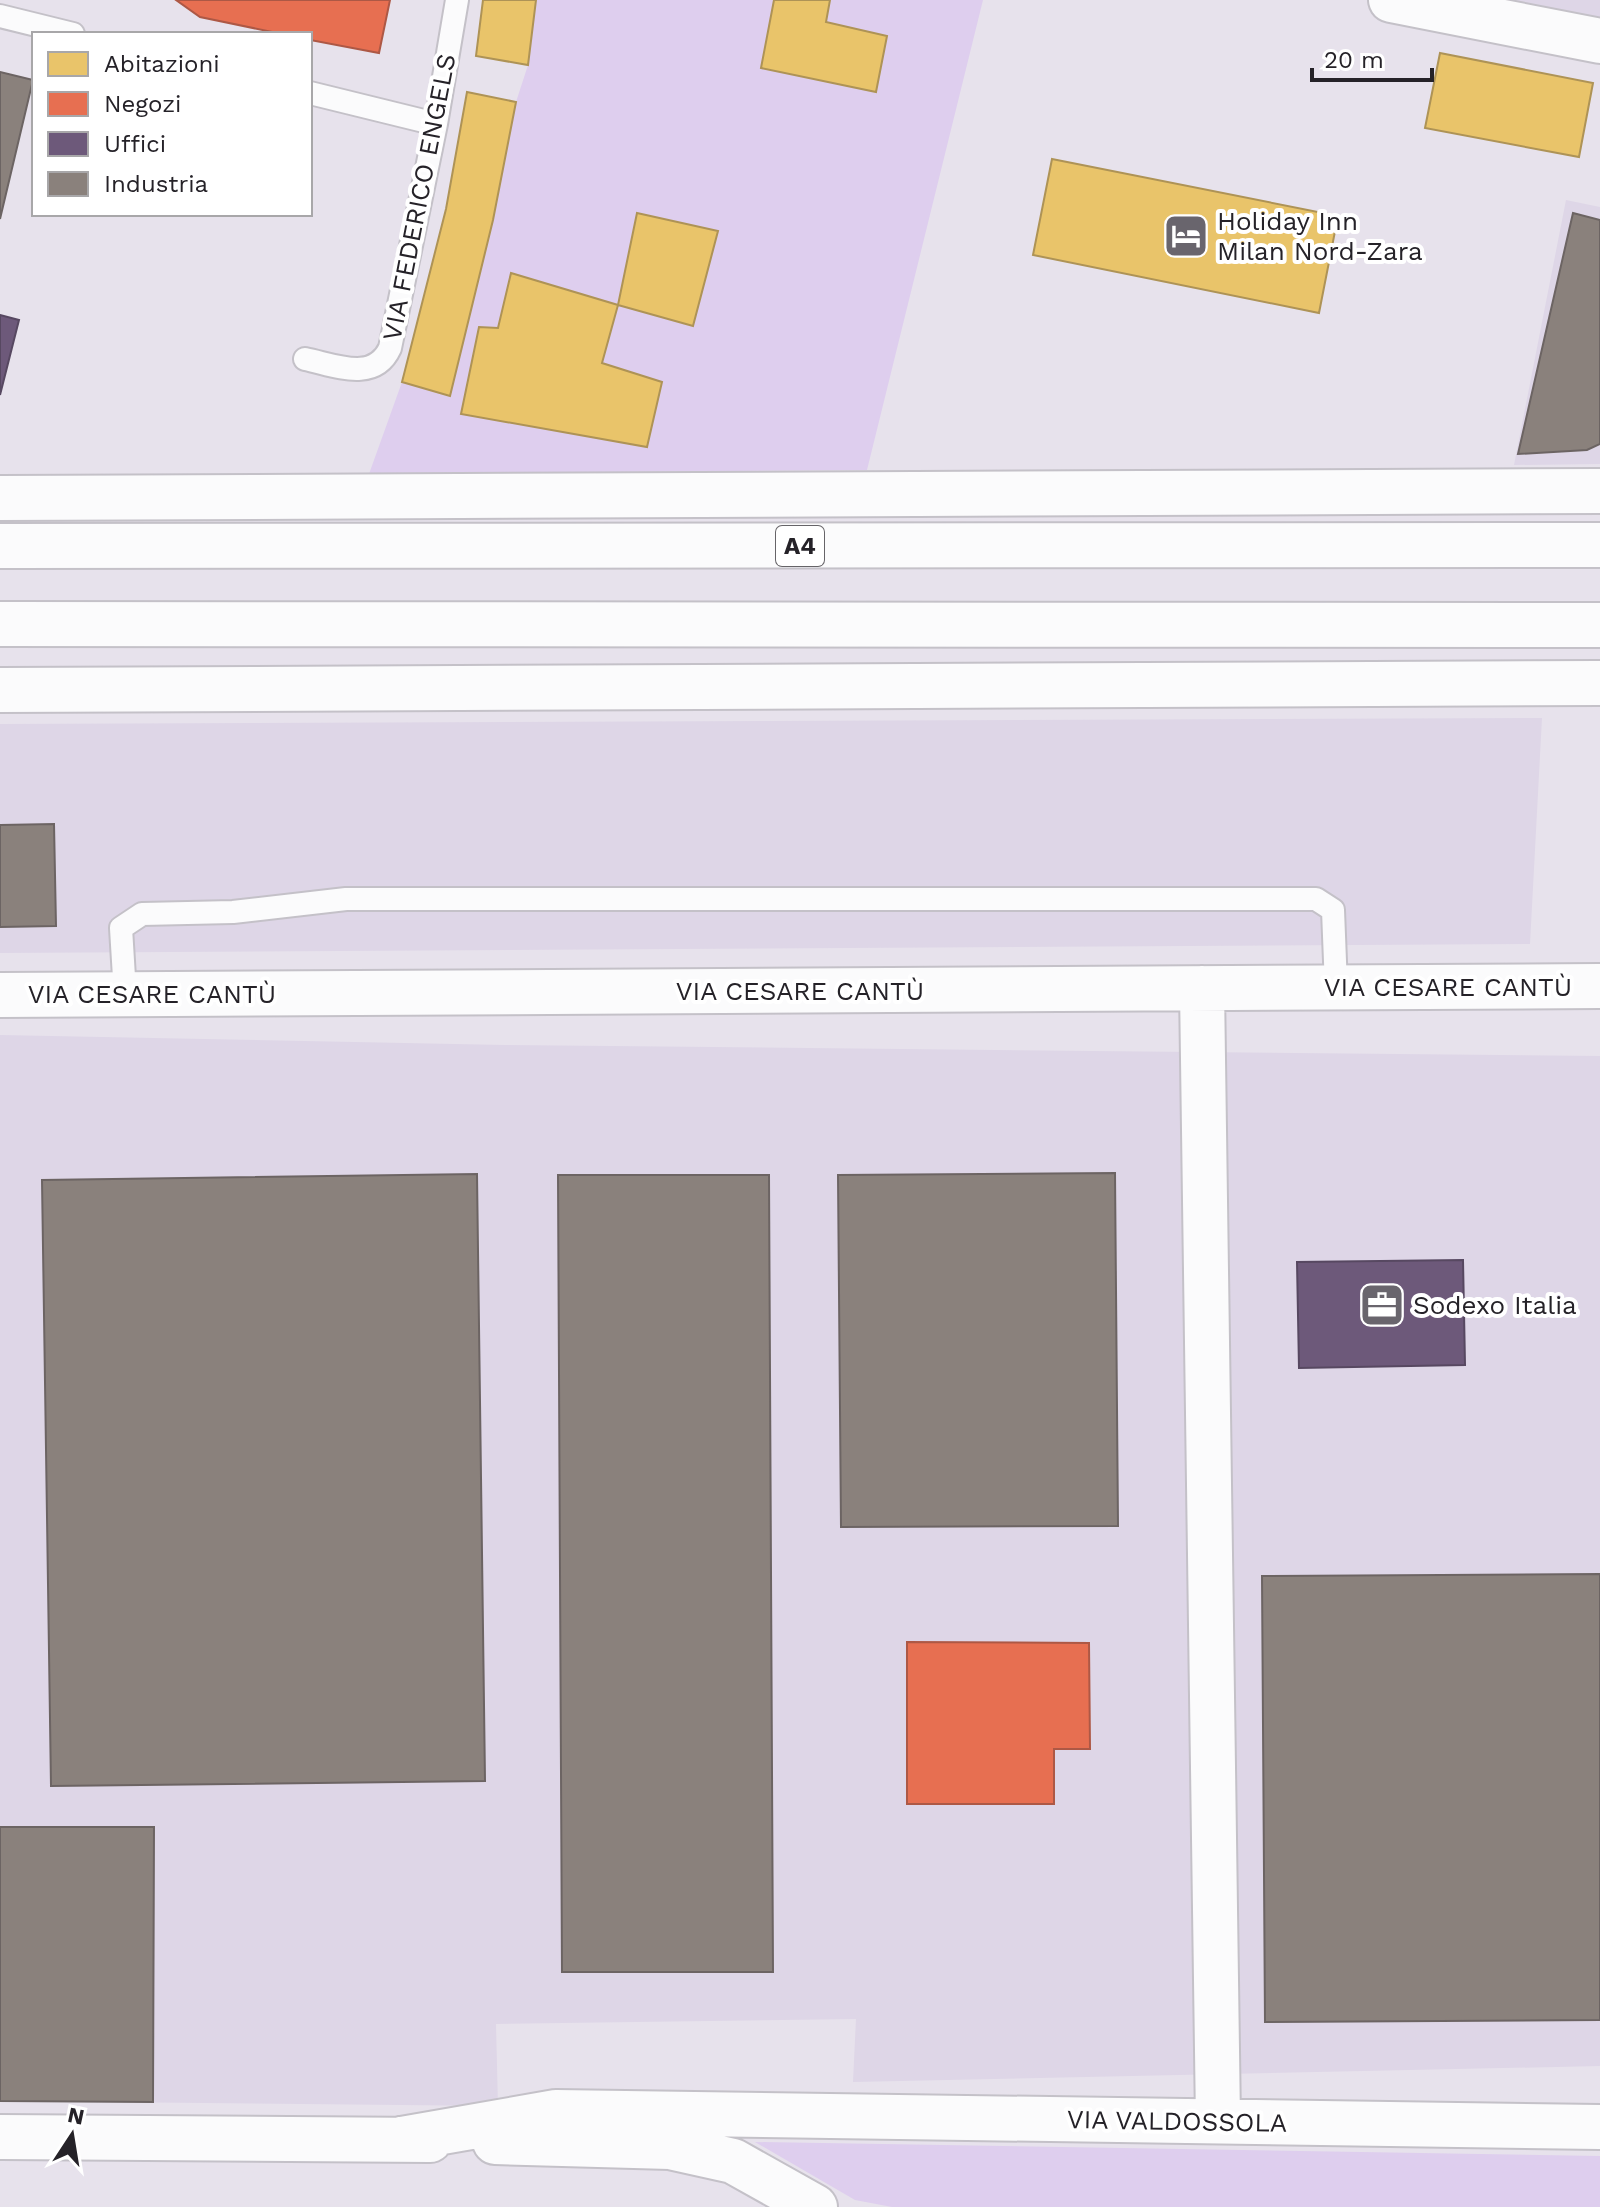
<svg xmlns="http://www.w3.org/2000/svg" width="1600" height="2207" font-family="'Work Sans',sans-serif">
  <rect width="100%" height="100%" fill="#e7e2ec"/>
  <path fill="#ded6e7" d="M1448,0H1600V30Z
    M1566,200L1600,207V464L1514,465Z
    M1542,718L1530,944L0,953V724Z
    M0,1035L505,1045L1600,1056V2066L853,2082L856,2019L496,2024L498,2106L0,2101Z"/>
  <path fill="#deceee" d="M536,0H774L762,68L876,92L887,37L826,22L830,0H983L867,470L369,474L402,382L449,395L493,220L516,102L528,65Z
    M755,2142L1600,2156V2207H892L855,2200Z"/>
  <path fill="#e9c46a" stroke="#ae9356" stroke-width="2" d="M483,0H536L528,65L476,56Z
    M774,0H830L826,22L887,36L876,92L761,68Z
    M1440,53L1593,83L1579,157L1425,128Z
    M467,92L516,102L493,220L450,396L402,382L446,209Z
    M1052,159L1338,216L1319,313L1033,255Z
    M637,213L718,231L693,326L618,305Z
    M511,273L618,305L602,363L662,382L647,447L461,414L479,327L498,328Z"/>
  <path fill="#e76f51" stroke="#ad5845" stroke-width="2" d="M176,0H390L379,53L310,40V34H282L200,17Z
    M907,1642L1089,1643L1090,1749H1054V1804H907Z"/>
  <path fill="#6d597a" stroke="#574861" stroke-width="2" d="M0,315L19,320L0,395Z
    M1463,1260L1465,1365L1299,1368L1297,1262Z"/>
  <path fill="#8a817c" stroke="#6c6463" stroke-width="2" d="M0,72L33,80L0,219Z
    M1573,213L1600,220V444L1587,450L1518,454Z
    M54,824L56,926L0,927V825Z
    M1115,1173L1118,1526L841,1527L838,1175Z
    M477,1174L485,1781L51,1786L42,1180Z
    M558,1175H769L773,1972H562Z
    M1600,1574V2020L1265,2022L1262,1576Z
    M0,1827H154L153,2102L0,2101Z"/>
  <g fill="none" stroke-linecap="round" stroke-linejoin="round">
    <g stroke="#c4c1c8" stroke-width="26">
      <path id="service" d="M0,16L73,34
        M310,93L436,124
        M305,359C335,365 374,383 390,348L436,124L457,0
        M125,994L121,928L142,914L233,912L346,899H1316L1333,910L1336,987"/>
    </g>
    <g stroke="#c4c1c8" stroke-width="48">
      <path id="minor" d="M1202,988L1218,2121
        M0,995L1600,986
        M0,2137L430,2140
        M402,2139L556,2112L1600,2127
        M495,2142L670,2147L733,2161L815,2207"/>
    </g>
    <g stroke="#c4c1c8" stroke-width="48">
      <path id="tertiary" d="M1391,0L1600,41"/>
    </g>
    <g stroke="#c4c1c8" stroke-width="48">
      <path id="motorway" d="M0,498L1600,491
        M0,546L1600,545
        M0,624L1600,625
        M0,690L1600,683"/>
    </g>
    <use href="#service" stroke="#fbfbfc" stroke-width="22"/>
    <use href="#minor" stroke="#fbfbfc" stroke-width="44"/>
    <use href="#tertiary" stroke="#fbfbfc" stroke-width="44"/>
    <use href="#motorway" stroke="#fbfbfc" stroke-width="44"/>
  </g>
  <defs>
    <g id="hotel-square" transform="scale(2.3)"><rect x="-9" y="-9" width="18" height="18" rx="4" fill="#69656d" stroke="#fff"/><path d="M-6-4.5h1.5V1H6V5H4.5V3h-9V5H-6ZM-4 0a1.8 1.8 0 1 1 3.6 0ZM.5 0V-2.5h3Q6-2.5 6 0Z" fill="#fff"/></g>
    <g id="office-square" transform="scale(2.3)"><rect x="-9" y="-9" width="18" height="18" rx="4" fill="#69656d" stroke="#fff"/><path d="M-6-3h4V-5.5h4V-3h4V5H-6ZM-1-4.5V-3h2v-1.5ZM-6 0V1H6V0Z" fill="#fff"/></g>
  </defs>
  <g fill-rule="evenodd">
    <use href="#hotel-square" x="1186" y="236"/>
    <use href="#office-square" x="1382" y="1305"/>
  </g>
  <g text-anchor="middle" stroke-width="8" stroke-linejoin="round" paint-order="stroke">
    <rect fill="#fff" stroke="#666468" stroke-width="2" x="776" y="526" width="48" height="40" rx="6"/>
    <g font-size="24" font-weight="bold" fill="#252228">
      <text x="800" y="554">A4</text>
    </g>
    <g font-size="26" fill="#252228" stroke="#fff">
      <text transform="translate(419 197) rotate(-79)" y="9">VIA FEDERICO ENGELS</text>
      <text x="1448" y="996">VIA CESARE CANTÙ</text>
      <text x="800" y="1000">VIA CESARE CANTÙ</text>
      <text x="152" y="1003">VIA CESARE CANTÙ</text>
      <text transform="translate(1177 2121) rotate(1)" y="9">VIA VALDOSSOLA</text>
    </g>
    <g font-size="26" fill="#252228" stroke="#fff" text-anchor="start">
      <text x="1217" y="230">Holiday Inn<tspan x="1217" dy="30">Milan Nord-Zara</tspan></text>
      <text x="1413" y="1314">Sodexo Italia</text>
    </g>
  </g>
  <rect x="32" y="32" width="280" height="184" fill="#ffffff" stroke="#a8a7a9" stroke-width="2"/>
  <rect x="48" y="52" width="40" height="24" fill="#e9c46a" stroke="#a8a7a9" stroke-width="2"/>
  <text x="104" y="72" font-size="24" fill="#252228">Abitazioni</text>
  <rect x="48" y="92" width="40" height="24" fill="#e76f51" stroke="#a8a7a9" stroke-width="2"/>
  <text x="104" y="112" font-size="24" fill="#252228">Negozi</text>
  <rect x="48" y="132" width="40" height="24" fill="#6d597a" stroke="#a8a7a9" stroke-width="2"/>
  <text x="104" y="152" font-size="24" fill="#252228">Uffici</text>
  <rect x="48" y="172" width="40" height="24" fill="#8a817c" stroke="#a8a7a9" stroke-width="2"/>
  <text x="104" y="192" font-size="24" fill="#252228">Industria</text>
  <g transform="translate(72 2135) rotate(12)" stroke="#ffffff" stroke-width="6" paint-order="stroke">
  <path d="M0-6L14 30L0 20L-14 30Z" fill="#252228"/>
  <text y="-12" font-size="22" font-weight="bold" text-anchor="middle" fill="#252228">N</text>
  </g>
  <path d="M1312 68v12h120v-12" fill="none" stroke="#252228" stroke-width="4"/>
  <text x="1324" y="68" font-size="24" fill="#252228" stroke="#ffffff" stroke-width="6" paint-order="stroke">20 m</text>
</svg>
